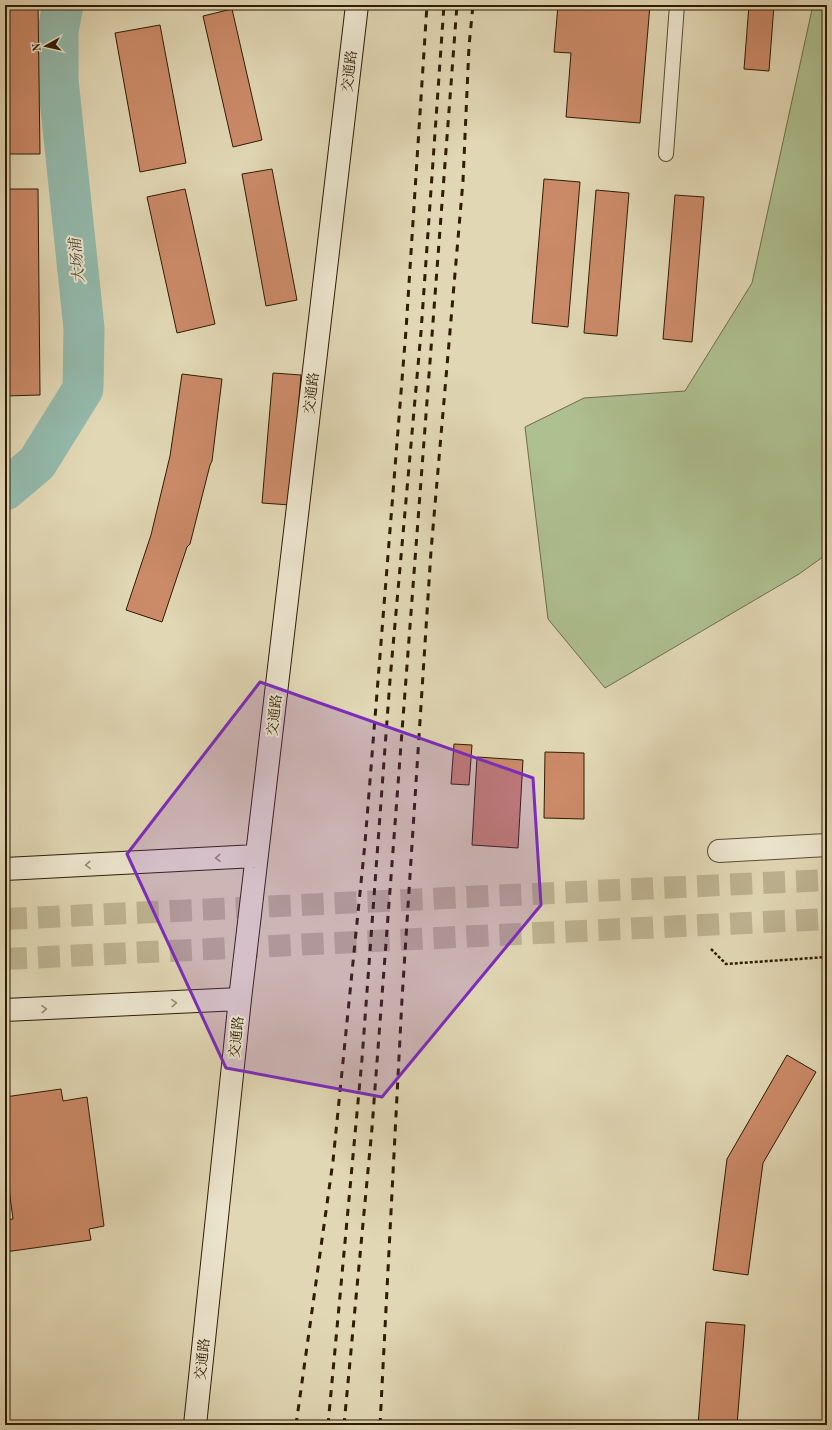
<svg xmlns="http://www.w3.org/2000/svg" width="832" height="1430" font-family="'Old Standard TT','Noto Serif SC',serif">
  <rect width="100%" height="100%" fill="#e1d7b4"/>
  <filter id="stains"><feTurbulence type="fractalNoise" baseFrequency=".005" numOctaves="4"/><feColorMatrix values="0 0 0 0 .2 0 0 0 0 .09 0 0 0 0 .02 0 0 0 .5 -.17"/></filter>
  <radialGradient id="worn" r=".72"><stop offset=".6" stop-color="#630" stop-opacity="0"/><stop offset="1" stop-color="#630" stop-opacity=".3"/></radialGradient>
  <path fill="#aebf90" stroke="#6e6e49" d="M813,5H827V554L799,574L605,688L548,619L525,427L584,398L685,391L752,283Z"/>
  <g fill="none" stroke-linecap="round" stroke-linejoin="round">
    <path stroke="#94baac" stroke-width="41" d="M5,490L37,463L83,389L84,328L58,80V31L63,5"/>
  </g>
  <path fill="#cb8a68" stroke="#2f1c02" d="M5,5H38L40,154H5Z
    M558,5H650L640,123L566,117L571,53L554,52Z
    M749,5H774L769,71L744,69Z
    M232,9L262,140L233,147L203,16Z
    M160,25L186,163L140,172L115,33Z
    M272,169L297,300L266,306L242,174Z
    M544,179L580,182L568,327L532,323Z
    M5,189H38L40,395L5,396Z
    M185,189L215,324L177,333L147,197Z
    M596,190L629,193L617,336L584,333Z
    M675,195L704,197L692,342L663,339Z
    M273,373L301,375L290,505L262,503Z
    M182,374L222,379L212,461L210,465L190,544L187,547L162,622L126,610L151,535L170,456Z
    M454,744L472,745L469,785L451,784Z
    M545,752L584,753V819L544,818Z
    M477,757L523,760L518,848L472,845Z
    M787,1055L816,1072L763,1163L748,1275L713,1270L727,1159Z
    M61,1089L63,1101L87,1097L104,1226L89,1229L91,1240L5,1252V1220L13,1219L5,1159V1097Z
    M706,1322L745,1325L737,1425H698Z"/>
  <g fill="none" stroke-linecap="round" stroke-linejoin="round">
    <path stroke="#bdb290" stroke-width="22" stroke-dasharray="22 11" stroke-linecap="butt" d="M5,919L827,880
      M5,959L827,919"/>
    <g stroke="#5c4b2e" stroke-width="16">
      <path id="service" d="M666,154L677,5"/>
    </g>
    <g stroke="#5c4b2e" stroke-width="24">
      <path id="minor" d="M719,851L827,845"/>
    </g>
    <g stroke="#2f1c02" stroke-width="24">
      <path id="secondary" d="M5,869L257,856
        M5,1010L240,999
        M195,1425L240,999L357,5"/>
    </g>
    <path stroke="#2f1c02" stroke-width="2.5" stroke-dasharray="3 2" stroke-linecap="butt" d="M711,949L726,964L827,957"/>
    <use href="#service" stroke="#ece5ce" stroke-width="14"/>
    <use href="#minor" stroke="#ece5ce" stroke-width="22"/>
    <use href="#secondary" stroke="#ece5ce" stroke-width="22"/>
    <path stroke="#2f1c02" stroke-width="3" stroke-dasharray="7 7" stroke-linecap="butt" d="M296,1425L333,1161L365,843L406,330L427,5
      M328,1425L362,1059L390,680L421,332L444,5
      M344,1425L372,1128L457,5
      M380,1425L402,999L431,551L463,181L469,46L473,5"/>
  </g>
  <defs><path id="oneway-chevron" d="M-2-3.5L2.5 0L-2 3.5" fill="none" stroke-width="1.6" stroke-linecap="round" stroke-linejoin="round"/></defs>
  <g stroke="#978b72">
    <use href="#oneway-chevron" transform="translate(218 858) rotate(177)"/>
    <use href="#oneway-chevron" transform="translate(88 865) rotate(177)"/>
    <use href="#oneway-chevron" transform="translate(174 1003) rotate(-3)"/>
    <use href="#oneway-chevron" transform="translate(44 1009) rotate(-3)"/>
  </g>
  <path fill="#7b2cbf" fill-opacity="0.2" stroke="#7b2cbf" stroke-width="3" stroke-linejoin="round" d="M260,682L533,778L541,905L382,1097L226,1068L127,854Z"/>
  <g text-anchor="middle" stroke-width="4" stroke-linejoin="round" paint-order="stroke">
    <g font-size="14" fill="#2f1c02" stroke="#ece5ce">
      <text transform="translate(349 71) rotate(-83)" y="5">交通路</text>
      <text transform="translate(311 393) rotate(-83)" y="5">交通路</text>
      <text transform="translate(274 715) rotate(-83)" y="5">交通路</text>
      <text transform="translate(236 1037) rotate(-84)" y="5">交通路</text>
      <text transform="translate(202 1359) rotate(-84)" y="5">交通路</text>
    </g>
    <g font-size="15" font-style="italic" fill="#4d4b35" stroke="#ece5ce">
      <text transform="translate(77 261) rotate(-96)" y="5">大场浦</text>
    </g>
  </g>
  <rect width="832" height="1430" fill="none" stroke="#e1d7b4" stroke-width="20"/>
  <rect x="6" y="6" width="820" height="1418" fill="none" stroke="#2f1c02" stroke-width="2"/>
  <rect x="10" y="10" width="812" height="1410" fill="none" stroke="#2f1c02"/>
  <g transform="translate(46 46) rotate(262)" stroke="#ece5ce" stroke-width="3" paint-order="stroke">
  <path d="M0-3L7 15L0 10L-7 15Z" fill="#2f1c02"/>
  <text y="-6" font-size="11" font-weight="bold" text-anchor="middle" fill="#2f1c02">N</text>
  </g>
  <rect width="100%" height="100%" filter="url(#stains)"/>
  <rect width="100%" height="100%" fill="url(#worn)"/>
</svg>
